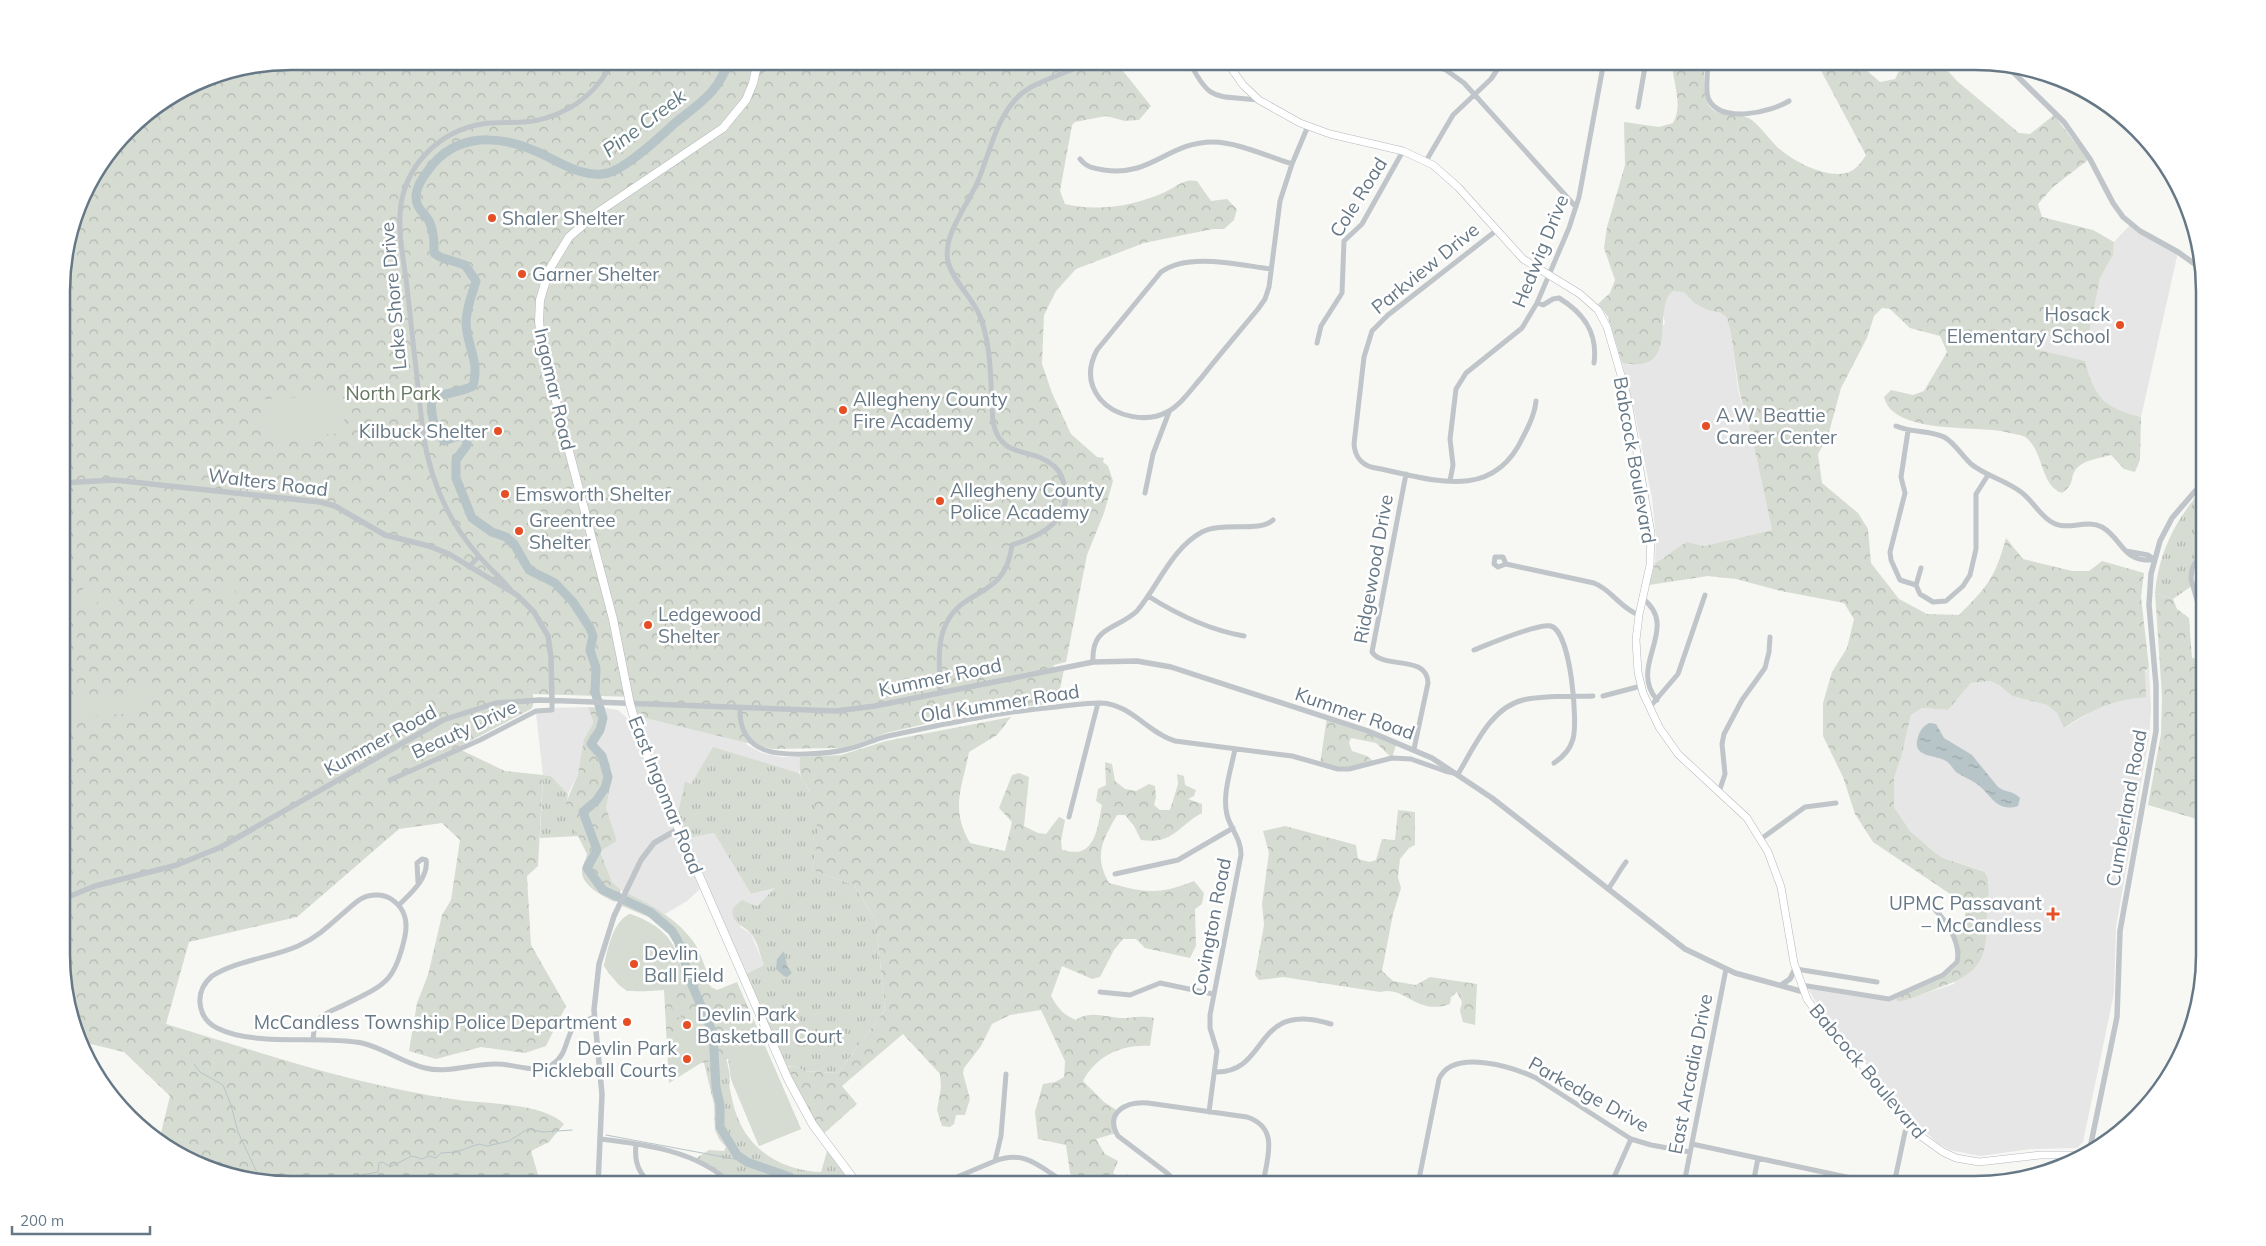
<svg xmlns="http://www.w3.org/2000/svg" width="2266" height="1246" font-family="Mulish,sans-serif">
  <defs>
    <pattern id="grass-tufts" width="24" height="20" patternUnits="userSpaceOnUse" patternTransform="scale(1.25)"><rect width="24" height="20" fill="#d7dcd3"/><path d="M3 7l-1-3M5 7V3M7 7l1-3M15 17l-1-3M17 17v-4M19 17l1-3" fill="none" stroke="#b2b7b1"/></pattern>
    <pattern id="forest-crowns" width="20" height="18" patternUnits="userSpaceOnUse" patternTransform="scale(1.25)"><rect width="20" height="18" fill="#d7dcd3"/><path d="M2 6a3 3 0 1 1 6 0M12 15a3 3 0 1 1 6 0" fill="none" stroke="#b2b7b1"/></pattern>
    <pattern id="water-ripples" width="26" height="14" patternUnits="userSpaceOnUse" patternTransform="scale(1.25)"><rect width="26" height="14" fill="#b7c4c8"/><path d="M2 4q2-2 4 0t4 0M15 11q2-2 4 0t4 0" fill="none" stroke="#99a4a8"/></pattern>
  </defs>
  <rect width="100%" height="100%" fill="#f7f7f4"/>
  <path fill="#e5e6e5" d="M2131,224L2178,252L2141,417L2120,412L2102,399L2091,385L2085,361L2039,351L2042,334L2094,303L2100,278L2113,255L2114,242Z
    M1673,291H1684L1694,303L1707,310L1721,313L1727,318L1731,334L1738,390L1755,451L1772,530L1704,546L1687,542L1655,563L1656,538L1652,498L1634,409L1622,363L1633,365L1665,323L1662,309L1667,295Z
    M2149,667L2151,709L2149,738L2116,927L2114,993L2083,1142L2077,1148L2031,1149L1980,1156L1950,1150L1939,1144L1923,1130L1828,1021L1808,989L1896,998L1899,1002L1954,984L1987,902L1989,883L1986,872L1943,858L1933,851L1910,831L1894,807V778L1901,758L1911,715L1922,708L1948,710L1971,683L1990,681L1999,685L2012,696L2047,705L2057,713L2065,728L2100,706L2129,698Z
    M588,707L593,721L592,727L583,745V759L578,774L568,794L551,776L543,775L536,713L545,708Z
    M605,708L618,710L629,720L659,798L700,889L687,901L665,914L621,890L612,882L600,850L617,841L605,808L611,782L597,744L606,725Z
    M637,716L738,731L747,745L762,753L781,757H800L799,773L713,748L691,784L685,781L678,812Z
    M714,833L751,894L776,888L757,906L745,901L740,927L751,934L764,965L746,974L688,838Z"/>
  <path fill="url(#grass-tufts)" d="M2203,488L2204,559L2193,566V585L2173,599L2155,593C2159,550 2176,520 2203,488Z
    M713,747L799,773C803,781 808,788 812,796C822,818 817,847 812,870L854,885L876,921L885,1010L838,1073L804,1071L796,1066H787L746,974L764,965C760,955 758,943 752,935C745,925 730,924 733,908L742,900L757,906L775,888L751,894L714,833L688,838L678,812L685,781L691,784Z
    M543,775L551,776L568,794C565,810 571,821 579,836L540,838Z
    M627,893C652,905 679,920 695,944C701,954 704,966 709,976L708,981L712,989L730,1076C728,1085 731,1094 733,1103C743,1147 778,1170 821,1172L827,1151L830,1149L850,1175L839,1185H732L695,1159L709,1150L724,1151L726,1147L719,1139L715,1130L714,1104L703,1059L695,1002L686,975L682,950L672,932L658,921L622,906Z"/>
  <path fill="url(#forest-crowns)" d="M291,61H1115L1151,106L1139,120L1125,121L1106,116L1075,122L1072,125L1060,191L1065,204C1098,212 1134,206 1165,192C1176,187 1184,178 1197,181L1211,201L1227,199L1237,209L1234,220L1224,229H1213L1144,243L1076,269L1056,291L1044,315L1042,364L1052,393L1071,434L1097,457L1104,458L1103,462L1108,466L1113,481L1104,513L1087,555L1066,662L1054,665L1052,672L1064,670L1057,703L977,712L886,733L849,747L838,748L772,749L637,716L632,697L533,694V706L531,709L457,748L505,771L543,775L538,866L527,876L531,945L566,1006L546,1046L525,1053L481,1047L436,1059L409,1051L417,1003L428,975L442,915L451,900L460,840L442,823L399,829L297,917L189,942L166,1024C262,1053 358,1086 459,1100C488,1104 543,1103 564,1124L549,1142L531,1151L541,1185H481L427,1176L406,1185H291L189,1161L160,1137L170,1096L124,1052L78,1041L63,985L62,276L85,189L139,119L203,79Z
    M1672,61H1704C1705,73 1702,97 1710,107C1719,117 1735,113 1746,117C1757,120 1772,144 1782,151C1797,163 1827,178 1846,173C1855,171 1861,163 1866,155L1818,65L1810,61H1856L1880,82L1895,79L1900,69L1898,61H1939L1957,81L2019,133L2030,134L2054,115L2088,160L2053,187L2038,204L2042,217L2093,230L2114,242L2113,255L2100,278L2087,343L2042,334L2039,350L2085,361C2094,397 2104,408 2141,417L2140,460L2135,472L2124,469L2111,455C2100,458 2083,460 2076,469C2069,479 2076,483 2062,493C2040,486 2044,450 2025,437C2020,434 2012,434 2006,432C1976,425 1893,435 1884,397L1891,390L1913,395L1924,391L1947,352L1940,336L1910,328L1890,309L1882,308L1874,316L1867,338L1841,388L1828,436L1818,454L1822,483L1858,513L1868,529L1871,563L1899,599L1927,614L1959,615C1988,586 1995,578 2006,538L2023,559L2072,571H2089L2102,561L2144,573L2141,597L2149,667L2145,671L2146,697C2112,700 2093,709 2064,728L2057,713L2047,705L2012,696L1999,685L1990,681L1971,683L1948,710L1922,708L1911,715L1901,758L1894,778V807L1910,831L1933,851L1943,858L1985,872C1992,883 1987,898 1987,910C1987,956 1985,972 1938,988C1925,993 1912,999 1898,1002L1896,998C1907,992 1957,974 1958,962C1959,953 1955,943 1953,935C1963,924 1967,918 1965,904L1873,842L1855,814L1843,777L1823,736V703L1832,672L1847,648L1854,619L1844,603L1781,591L1736,579L1708,576L1649,585L1655,563C1667,557 1675,548 1687,542L1704,546L1772,530L1755,451L1739,390L1731,334L1727,318L1721,313L1707,310L1694,303L1684,292L1673,291C1650,309 1683,375 1622,363L1608,317L1598,304L1610,293L1615,280L1604,248L1607,227L1625,165L1624,122L1659,127L1673,123C1684,105 1672,81 1672,61Z
    M2155,593L2173,599L2177,609L2189,618L2192,658L2204,659V821L2148,805L2161,734L2162,696Z
    M588,707L605,708L606,725L597,744L610,764L611,782L606,808L617,841L600,851L612,882L621,890L615,902C604,897 580,885 582,870C583,865 586,859 587,854L568,816L566,803L578,774L584,739L592,726L593,721Z
    M1011,717L997,735L969,752C962,789 950,808 970,843L1005,851L1012,822L999,808L1012,775L1019,773L1029,777L1024,826L1038,833L1046,834L1059,817L1065,820L1061,841L1062,850C1067,851 1076,853 1081,851C1097,846 1099,819 1102,805L1096,801L1098,789L1106,785L1105,762L1112,764L1115,781L1125,789L1136,791L1149,784L1155,786L1156,797L1154,805L1160,810H1170L1178,784L1177,774L1184,776L1185,785L1196,790L1194,796L1188,799L1202,804V813C1178,826 1173,845 1141,840L1134,826L1125,815H1117C1103,840 1093,855 1109,883C1146,893 1158,895 1194,881L1204,893L1202,904L1195,909L1196,946L1190,958L1145,948L1136,939H1123L1114,950L1100,977L1092,979L1062,966L1051,996C1058,1008 1063,1015 1076,1020C1091,1009 1110,1019 1127,1018C1139,1017 1141,1016 1154,1018L1150,1046C1122,1044 1096,1056 1083,1081L1104,1102L1118,1111L1116,1114V1133L1096,1139L1105,1154L1118,1161L1113,1173L1123,1180L1127,1174L1143,1185H1073L1074,1180L1070,1173L1066,1145L1038,1139L1035,1112L1043,1084L1055,1082L1064,1077L1065,1061L1041,1010L1010,1015L992,1024L981,1046L964,1068L963,1073L970,1099L965,1115H956L954,1124L950,1127L942,1126L937,1110L941,1087L940,1074L903,1034L842,1086L857,1104L821,1136L782,1067L796,1066L804,1071L838,1073L885,1010L876,921L854,885L812,870C817,847 820,823 813,800C807,779 797,784 800,757L841,755L886,741Z
    M1327,717L1397,742L1392,758L1376,743L1351,738L1349,743L1352,751L1367,756L1374,762L1349,769L1320,764Z
    M1398,810L1415,812V845L1409,848L1400,859L1398,877L1401,888L1393,914L1382,971L1393,981L1416,985L1430,977L1477,984L1475,1025L1463,1022L1460,1011L1462,1002L1457,992L1451,997L1450,1004C1415,1016 1406,985 1380,992L1283,977L1259,980L1255,975L1264,925L1262,904L1269,853L1263,831L1285,826L1356,845L1358,859L1370,862L1376,860L1382,839L1395,840Z
    M630,914C661,925 677,940 682,973L717,990L737,982L801,1129L759,1146L731,1079L728,1059L701,1063L669,1083L664,990C629,992 625,996 604,966C608,949 613,921 630,914Z"/>
  <path fill="#d7dcd3" d="M343,395L345,433L263,438L262,399Z
    M226,583L232,585L235,590L234,596L230,598H224L215,592L216,586Z
    M92,588L98,593C102,612 82,608 71,607L62,613V597L71,598L83,589Z
    M118,589L120,611L116,615L114,613V593Z
    M202,591L206,592L210,602L208,607L203,610L194,608C192,600 195,595 202,591Z
    M149,678L159,691L122,714L63,718V698L124,694Z
    M630,914C668,928 682,947 681,988L627,991L619,985L604,966C608,949 613,921 630,914Z
    M679,1004L681,1017L674,1018L672,1005Z
    M749,1009L801,1129L759,1146L731,1079L733,1078L721,1022Z
    M697,1016L701,1063L675,1066L672,1033L676,1032L675,1020Z"/>
  <path fill="url(#water-ripples)" d="M1930,723L1936,724L1944,738L1972,755L1998,787C2006,793 2012,790 2020,798L2018,806C1996,813 1991,794 1977,784C1970,779 1963,777 1956,772C1953,769 1950,763 1946,761C1935,754 1911,758 1918,737C1920,730 1924,725 1930,723Z
    M784,951L787,966L792,973L787,977L784,976L776,969L777,959Z"/>
  <g fill="none" stroke-linecap="round" stroke-linejoin="round">
    <path stroke="#b7c4c8" stroke-width="1" d="M194,1064L200,1072L223,1085L231,1105L238,1132L259,1177
      M606,1135L745,1161
      M341,1185L353,1183L361,1175L378,1172L379,1163L383,1162L390,1167L412,1156L422,1159L429,1156L436,1158L441,1153L456,1152L479,1144L487,1146L509,1141L528,1129L543,1132L572,1130"/>
    <path stroke="#b7c4c8" stroke-width="9" d="M727,61C723,89 696,106 675,123C660,137 627,168 608,173C586,178 566,166 548,157C510,137 464,129 433,164C426,173 416,185 416,197C416,210 426,213 430,223C434,233 434,242 434,253L440,257L465,265L476,281C472,295 466,308 466,323C467,347 480,361 473,386C460,393 445,392 432,399C430,413 434,430 444,441L461,435L466,439L467,445L456,460V478L472,518L492,532L506,537L514,544L529,570L555,583L573,602L590,628L593,636L590,650L596,668L595,692L603,718L600,730L591,744L602,756L608,777L605,788L596,801L583,812L597,850L587,868L603,890L650,912L672,931L678,941L692,985L713,1033L716,1087L720,1105V1127L737,1155L747,1162L790,1177L797,1185"/>
    <g stroke="#b3b9bd" stroke-width="8">
      <path id="secondary" d="M1226,61L1243,85L1259,100L1300,123L1330,134L1403,151L1433,165L1458,187L1523,259L1580,294L1598,310L1607,327L1627,396L1651,533L1650,565L1639,615L1636,640L1638,672L1643,693L1659,727L1678,754L1747,818L1768,852L1781,887L1794,963L1807,999L1830,1031L1867,1070L1922,1137L1943,1152L1956,1158L1979,1162L2040,1155H2085"/>
    </g>
    <g stroke="#b4b9bd" stroke-width="9">
      <path id="primary" d="M758,61L753,83L746,100L723,128L597,213L569,237L549,270L540,300L539,321L542,348L613,619L630,704L642,745L788,1079L813,1125L858,1185"/>
    </g>
    <path stroke="#c0c5c9" stroke-width="5" d="M1189,61C1210,103 1215,95 1258,100
      M1421,61L1446,70L1464,83L1576,207
      M1707,61C1709,73 1704,90 1709,100C1722,124 1771,112 1789,101
      M1638,107L1646,61
      M1080,159C1087,168 1094,168 1104,170C1153,177 1167,142 1213,142C1237,142 1269,157 1292,164
      M1426,161L1453,115L1491,79L1503,61
      M1497,230L1388,315L1372,331L1364,357L1354,444C1355,455 1359,463 1371,467C1428,478 1492,505 1523,437C1529,426 1535,414 1536,401
      M1271,269C1239,265 1188,252 1161,272L1097,350C1088,367 1088,384 1100,399C1115,417 1147,423 1167,412C1181,405 1192,388 1202,377C1220,354 1239,332 1258,309L1265,299L1269,287L1280,201L1292,164L1308,126
      M1537,303L1543,305L1553,299L1559,298C1584,313 1598,333 1594,363
      M1317,343L1321,326L1342,293L1344,241L1362,224L1403,151
      M1896,426C1912,433 1929,430 1944,437C1955,443 1962,456 1971,464C1986,476 2005,480 2021,492C2032,500 2039,514 2050,521C2067,533 2085,518 2102,527C2123,539 2121,562 2154,560
      M1908,431L1901,477L1905,493L1890,552L1891,560L1900,580L1916,585
      M1406,474L1372,652C1384,670 1427,654 1428,683L1414,749
      M1450,481L1453,465L1450,439L1456,389L1466,373L1522,328L1537,303L1569,228L1579,197L1604,61
      M1145,493L1153,454L1169,412
      M2126,551L2148,555L2154,559
      M2204,559L2195,563L2192,569L2191,579L2204,625
      M1506,564L1503,557H1495L1494,564L1498,567L1506,564L1594,583C1612,590 1620,608 1639,615
      M469,567L479,556
      M1921,568L1916,585L1920,594L1933,602L1946,601L1963,586L1970,575L1976,549V494L1988,475
      M510,589C500,577 488,567 478,555C447,520 430,479 423,433C418,384 412,335 407,287C404,260 397,231 401,204C408,162 441,131 482,124C503,121 525,125 546,118C576,109 599,89 613,61
      M1148,596C1178,615 1209,630 1244,636
      M1642,598C1682,628 1627,665 1657,700
      M1474,650C1489,644 1538,623 1551,626C1571,632 1578,722 1573,739C1570,750 1563,757 1554,763
      M1093,662C1091,625 1117,630 1137,611C1158,586 1172,548 1202,532C1222,521 1259,533 1273,520
      M940,692C940,670 936,644 946,624C964,586 1005,600 1012,545C1038,537 1070,522 1065,490C1064,481 1061,472 1054,466C1032,446 1001,461 993,422C990,387 993,347 979,314C971,296 953,281 948,262C942,235 968,205 978,181C990,153 996,116 1021,94C1039,79 1069,74 1089,61
      M1603,696L1641,686
      M740,708C739,727 747,744 765,750C784,757 829,754 848,749C862,746 874,739 888,736C944,724 999,712 1056,707C1071,705 1086,703 1101,703C1131,704 1148,733 1175,741L1292,756L1338,769H1349L1392,758L1411,759L1445,771L1458,774C1474,748 1490,708 1523,700C1545,695 1570,697 1593,696
      M1649,708L1678,674L1705,595
      M390,780L480,740L536,711L552,710V701
      M1719,792L1725,774L1722,744L1724,734L1742,700L1765,668L1769,652L1770,637
      M1069,817L1098,703
      M1761,839L1805,807L1836,803
      M1115,874L1178,860L1233,828
      M1608,889C1615,880 1619,871 1626,862
      M399,905C410,894 429,878 426,860L422,859L417,863L418,882
      M1796,969L1877,982
      M1801,985L1889,999L1943,975L1957,962C1962,941 1943,916 1928,903
      M1100,992L1130,995L1160,983L1213,994
      M313,1039C314,1031 314,1024 320,1018C326,1012 336,1009 344,1005C384,985 395,983 405,936C408,921 405,908 391,899C382,893 368,894 359,900C338,916 323,935 298,946C271,958 237,960 212,976C204,983 199,992 200,1003C201,1014 207,1023 217,1028C254,1047 320,1035 362,1043C384,1048 403,1063 425,1068C449,1074 474,1063 497,1064C515,1064 537,1075 553,1064C568,1054 565,1037 575,1025L594,1017
      M1215,1072C1270,1074 1252,999 1331,1024
      M1209,1112L1217,1051L1210,1028V1015L1241,855C1241,838 1231,830 1227,815C1222,794 1231,770 1235,749
      M600,1139C644,1144 699,1151 732,1185
      M1692,1144L1879,1184
      M636,1145C634,1162 639,1176 654,1185
      M995,1161C1023,1150 1038,1165 1061,1180
      M1179,1184L1167,1173L1118,1136C1104,1112 1127,1101 1148,1103L1247,1117C1280,1128 1267,1158 1263,1184
      M1418,1184L1439,1079C1453,1048 1513,1067 1536,1078L1631,1139L1651,1145L1690,1152
      M1611,1184L1631,1139
      M1684,1184L1726,969
      M1753,1184L1758,1158
      M1824,1184L1826,1173
      M1894,1184L1905,1132L1910,1122
      M949,1185L957,1177L995,1161L1001,1136L1006,1074"/>
    <path stroke="#c0c5c9" stroke-width="5.5" d="M2011,70L2064,122L2090,159L2113,203L2123,217L2140,231L2178,252L2203,270
      M756,74L777,61
      M62,483L114,480L320,502L335,506L385,535L429,546L449,554L517,595L534,612L548,636L551,657L552,701
      M63,899L95,886L177,865L221,847L443,720L496,703L540,700L836,711L875,706L1093,662L1137,661L1171,667L1368,731L1432,758L1492,798L1685,949L1735,973L1804,992
      M1781,985L1790,979L1795,969
      M2089,1153L2117,1017L2120,931L2156,731V685L2149,605L2151,574L2160,541L2172,518L2203,482
      M598,1185L602,1094L594,1010L599,964L614,916L641,860L654,843L678,829"/>
    <use href="#secondary" stroke="#fff" stroke-width="7"/>
    <use href="#primary" stroke="#fff" stroke-width="8"/>
  </g>
  <g fill="#e64e25" stroke="#fff" stroke-width="2">
    <circle cx="492" cy="218" r="5"/>
    <circle cx="522" cy="274" r="5"/>
    <circle cx="2120" cy="325" r="5"/>
    <circle cx="843" cy="410" r="5"/>
    <circle cx="1706" cy="426" r="5"/>
    <circle cx="498" cy="431" r="5"/>
    <circle cx="505" cy="494" r="5"/>
    <circle cx="940" cy="501" r="5"/>
    <circle cx="519" cy="531" r="5"/>
    <circle cx="648" cy="625" r="5"/>
    <path d="M2050.5 906.5h5v5h5v5h-5v5h-5v-5h-5v-5h5z"/>
    <circle cx="634" cy="964" r="5"/>
    <circle cx="627" cy="1022" r="5"/>
    <circle cx="687" cy="1025" r="5"/>
    <circle cx="687" cy="1059" r="5"/>
  </g>
  <g text-anchor="middle" stroke-width="5" stroke-linejoin="round" paint-order="stroke">
    <g font-size="19" fill="#667886" stroke="#fff">
      <text transform="translate(1358 197) rotate(-58)" y="7">Cole Road</text>
      <text transform="translate(1540 251) rotate(-68)" y="7">Hedwig Drive</text>
      <text transform="translate(1425 268) rotate(-39)" y="7">Parkview Drive</text>
      <text transform="translate(393 296) rotate(-95)" y="7">Lake Shore Drive</text>
      <text transform="translate(555 389) rotate(77)" y="7">Ingomar Road</text>
      <text transform="translate(1635 460) rotate(80)" y="7">Babcock Boulevard</text>
      <text transform="translate(268 482) rotate(7)" y="7">Walters Road</text>
      <text transform="translate(1373 569) rotate(-80)" y="7">Ridgewood Drive</text>
      <text transform="translate(940 677) rotate(-12)" y="7">Kummer Road</text>
      <text transform="translate(1000 703) rotate(-9)" y="7">Old Kummer Road</text>
      <text transform="translate(1355 713) rotate(19)" y="7">Kummer Road</text>
      <text transform="translate(464 729) rotate(-25)" y="7">Beauty Drive</text>
      <text transform="translate(380 740) rotate(-29)" y="7">Kummer Road</text>
      <text transform="translate(666 795) rotate(68)" y="7">East Ingomar Road</text>
      <text transform="translate(2126 808) rotate(-80)" y="7">Cumberland Road</text>
      <text transform="translate(1211 927) rotate(-79)" y="7">Covington Road</text>
      <text transform="translate(1868 1071) rotate(50)" y="7">Babcock Boulevard</text>
      <text transform="translate(1690 1074) rotate(-79)" y="7">East Arcadia Drive</text>
      <text transform="translate(1589 1094) rotate(29)" y="7">Parkedge Drive</text>
    </g>
    <g font-size="19" fill="#667886" stroke="#fff" text-anchor="start">
      <text x="502" y="225">Shaler Shelter</text>
      <text x="532" y="281">Garner Shelter</text>
      <text x="2110" y="321" text-anchor="end">Hosack<tspan x="2110" dy="22">Elementary School</tspan></text>
      <text x="853" y="406">Allegheny County<tspan x="853" dy="22">Fire Academy</tspan></text>
      <text x="1716" y="422">A.W. Beattie<tspan x="1716" dy="22">Career Center</tspan></text>
      <text x="488" y="438" text-anchor="end">Kilbuck Shelter</text>
      <text x="950" y="497">Allegheny County<tspan x="950" dy="22">Police Academy</tspan></text>
      <text x="515" y="501">Emsworth Shelter</text>
      <text x="529" y="527">Greentree<tspan x="529" dy="22">Shelter</tspan></text>
      <text x="658" y="621">Ledgewood<tspan x="658" dy="22">Shelter</tspan></text>
      <text x="2042" y="910" text-anchor="end">UPMC Passavant<tspan x="2042" dy="22">– McCandless</tspan></text>
      <text x="644" y="960">Devlin<tspan x="644" dy="22">Ball Field</tspan></text>
      <text x="697" y="1021">Devlin Park<tspan x="697" dy="22">Basketball Court</tspan></text>
      <text x="617" y="1029" text-anchor="end">McCandless Township Police Department</text>
      <text x="677" y="1055" text-anchor="end">Devlin Park<tspan x="677" dy="22">Pickleball Courts</tspan></text>
    </g>
    <g font-size="19" fill="#667861" stroke="#fff">
      <text x="393" y="400">North Park</text>
    </g>
    <g font-size="20" font-style="italic" fill="#617a82" stroke="#fff">
      <text transform="translate(644 123) rotate(-37)" y="7">Pine Creek</text>
    </g>
  </g>
  <path d="M0 0H2266V1246H0ZM291 70H1975A221 221 0 0 1 2196 291V955A221 221 0 0 1 1975 1176H291A221 221 0 0 1 70 955V291A221 221 0 0 1 291 70Z" fill="#fff" fill-rule="evenodd"/>
  <path fill="none" stroke="#667886" stroke-width="2.5" d="M291 70H1975A221 221 0 0 1 2196 291V955A221 221 0 0 1 1975 1176H291A221 221 0 0 1 70 955V291A221 221 0 0 1 291 70Z"/>
  <path d="M12 1226v8h138v-8" fill="none" stroke="#667886" stroke-width="2.5"/>
  <text x="20" y="1226" font-size="15" fill="#667886" stroke="#ffffff" stroke-width="4" paint-order="stroke">200 m</text>
</svg>
